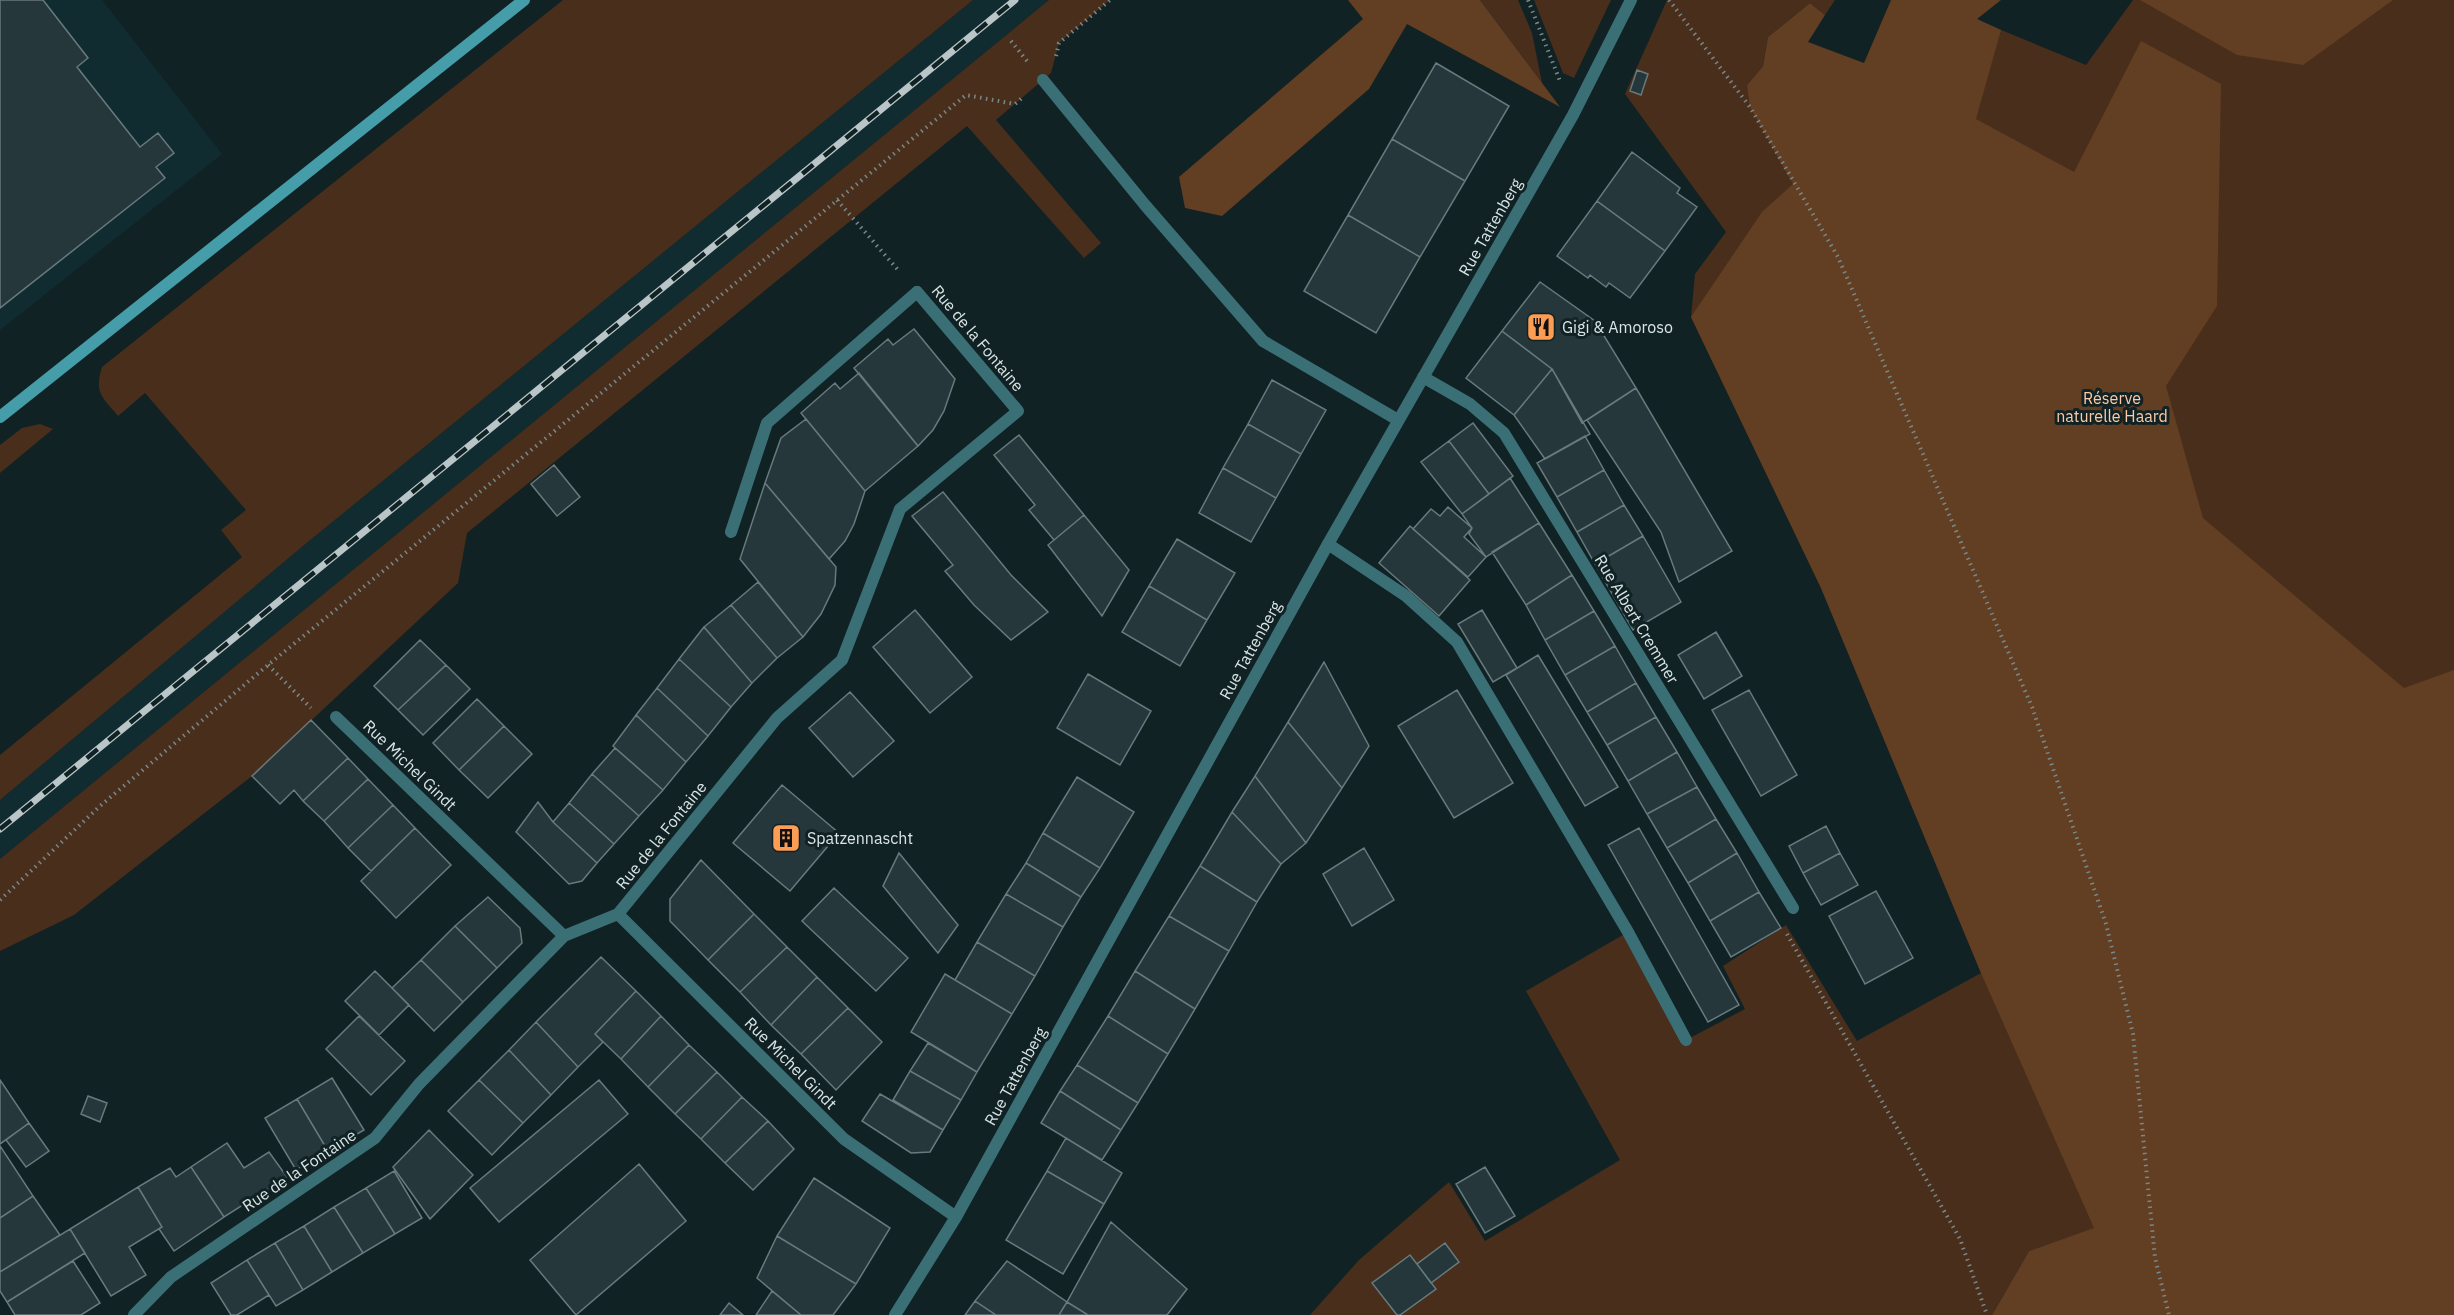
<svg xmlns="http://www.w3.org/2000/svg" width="2454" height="1315" font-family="'IBM Plex Sans',sans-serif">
  <rect width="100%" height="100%" fill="#112225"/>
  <path fill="#112c30" d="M0,0H102L222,154L0,330Z
    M973,0H1049L0,859V800L303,546Z"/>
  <path fill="#482e1b" d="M563,0H973L303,546L0,800V755L242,557L221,530L246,510L145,393L118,416C102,396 94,394 102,367Z
    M1049,0H1110L1059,43L1051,73L996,120L1101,243L1084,258L967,126L467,533L458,583L252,776L74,915L0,951V859Z
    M1480,0H1518L1532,33L1542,83Z
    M1534,0H1611L1574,78L1563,73Z
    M1667,0H1835L1825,15L1810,3L1768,37L1763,66L1747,85L1793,184L1977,20L2086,65L2133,0H2454V1315L2094,1229L2029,1251L1992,1315H1310L1359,1260L1449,1182L1485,1241L1620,1160L1526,991L1628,932L1686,1040L1745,1009L1723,966L1786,925L1857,1041L1981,973L1821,588L1691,317L1695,274L1726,232L1625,94Z
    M40,424L53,429L0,473V445L22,428Z"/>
  <path fill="#623e22" d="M1348,0H1480L1560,107L1407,24L1369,89L1222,216L1185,208L1179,177L1363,19Z
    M1891,0H2001L1977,19L2001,30L1976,119L2074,172L2141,41L2221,84L2217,306L2166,386L2203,518L2404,688L2454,670V1315H1992L2029,1251L2094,1228L1981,973L1821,588L1691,317L1762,212L1793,184L1750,107L1747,85L1763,66L1768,37L1810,3L1825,15L1808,42L1864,63Z
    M2140,0H2393L2303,65L2237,55Z"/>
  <path fill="#25373a" stroke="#677a7d" stroke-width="1.5" d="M0,0H43L88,58L77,67L140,147L158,133L174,153L156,167L165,178L0,308Z
    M1436,63L1509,106L1465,181L1392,139Z
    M1637,70L1648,74L1641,95L1630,91Z
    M1392,139L1465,181L1420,257L1348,215Z
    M1632,152L1680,188L1677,193L1697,207L1665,251L1597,201Z
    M1597,201L1665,251L1630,298L1609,283L1606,287L1590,275L1588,278L1557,256Z
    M1348,215L1420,257L1376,333L1304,291Z
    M1540,282L1595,321L1636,388L1582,423L1552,369L1502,331Z
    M914,329L955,379L944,411L933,430L918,446L854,368L888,339L893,345Z
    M1502,331L1552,369L1514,415L1466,378Z
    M1552,369L1590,434L1545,459L1514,415Z
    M859,373L918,446L865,491L801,413L835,383L840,389Z
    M1272,380L1326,410L1301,454L1248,424Z
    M1636,388L1732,551L1679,582L1661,532L1587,420Z
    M806,419L865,491L854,524L845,541L829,559L765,483L781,438Z
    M1473,423L1513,476L1489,494L1449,441Z
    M1248,424L1301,454L1276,498L1223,468Z
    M1019,435L1084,515L1054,540L1029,510L1035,505L994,455Z
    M1585,436L1604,470L1557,497L1537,463Z
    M1449,441L1489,494L1462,514L1421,462Z
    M554,465L580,497L557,516L531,484Z
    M1223,468L1276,498L1251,542L1199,513Z
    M1604,470L1624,505L1577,532L1557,497Z
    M1510,478L1539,523L1486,557L1469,534L1472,528L1462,514Z
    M765,483L836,567L835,585L821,614L803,637L740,559Z
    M943,492L1011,575L1048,612L1011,640L974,605L945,571L953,565L912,516Z
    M1624,505L1643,536L1595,564L1577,532Z
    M1448,507L1472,528L1464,537L1486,557L1468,577L1413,529L1431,509L1440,516Z
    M1084,515L1129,570L1102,616L1048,545Z
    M1539,523L1572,575L1526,605L1492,552Z
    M1410,526L1470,580L1439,616L1379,563Z
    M1643,536L1681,602L1633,630L1595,564Z
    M1177,539L1235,573L1207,620L1149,586Z
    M1572,575L1594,611L1545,640L1526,605Z
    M758,582L803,637L777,658L731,605Z
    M1149,586L1207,620L1180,666L1122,632Z
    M731,605L777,658L752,683L704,627Z
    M915,610L972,677L930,713L873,647Z
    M1482,610L1517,668L1493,682L1458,624Z
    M1594,611L1615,646L1565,675L1545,640Z
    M704,627L752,683L731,707L679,659Z
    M1716,632L1742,676L1704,699L1678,655Z
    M420,640L446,665L398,710L374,686Z
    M1615,646L1636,683L1587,712L1565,675Z
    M1538,655L1618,787L1585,806L1506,675Z
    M679,659L731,707L708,736L657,688Z
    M1324,662L1369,746L1342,788L1288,722Z
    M446,665L470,689L423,735L398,710Z
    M1088,674L1151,711L1120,765L1057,728Z
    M1636,683L1656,717L1607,745L1587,712Z
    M657,688L708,736L686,762L636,715Z
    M1457,690L1513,783L1454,818L1398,726Z
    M1749,690L1797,775L1761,796L1712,710Z
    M850,692L894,741L853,777L809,728Z
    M477,699L504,726L459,770L433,743Z
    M636,715L686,762L663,790L613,746Z
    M1656,717L1677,752L1628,781L1607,745Z
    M311,720L348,758L303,801L294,790L280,804L252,776Z
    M1288,722L1342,788L1306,843L1255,776Z
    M504,726L532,754L488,798L459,770Z
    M615,748L663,790L639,816L592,774Z
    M1677,752L1697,787L1647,814L1628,781Z
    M348,758L368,779L324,821L303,801Z
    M592,774L639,816L614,844L569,803Z
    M1255,776L1306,843L1281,864L1232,812Z
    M1077,777L1134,812L1100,868L1043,833Z
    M368,779L393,805L348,848L324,821Z
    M782,785L839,833L790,891L733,843Z
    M1697,787L1716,819L1667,848L1647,814Z
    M538,802L553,822L597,863L582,881L569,884L516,832Z
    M569,803L614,844L597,863L553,822Z
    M393,805L415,828L371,871L348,848Z
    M1232,812L1281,864L1257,902L1200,866Z
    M1716,819L1737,853L1688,883L1667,848Z
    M1826,826L1840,853L1803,873L1789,846Z
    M415,828L451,865L396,918L361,881Z
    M1639,828L1739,1005L1708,1022L1608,845Z
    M1043,833L1100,868L1081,897L1026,863Z
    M1364,848L1394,900L1352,926L1323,874Z
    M899,853L958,925L938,953L883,886Z
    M1737,853L1759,892L1710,921L1688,883Z
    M1840,853L1858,885L1821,905L1803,873Z
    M701,860L754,914L708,960L670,921V899Z
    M1026,863L1081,897L1063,927L1006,894Z
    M1200,866L1257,902L1229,951L1169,916Z
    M834,888L908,958L876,991L802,921Z
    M1876,891L1913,958L1865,984L1829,916Z
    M1759,892L1781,928L1731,957L1710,921Z
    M1006,894L1063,927L1035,976L977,942Z
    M488,897L520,928L522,943L497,968L455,926Z
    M754,914L787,947L740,992L708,960Z
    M1169,916L1229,951L1195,1009L1135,971Z
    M455,926L497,968L463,1002L421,960Z
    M977,942L1035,976L1012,1014L955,980Z
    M787,947L817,977L771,1025L740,992Z
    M601,957L636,991L595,1034L603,1042L578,1067L536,1022Z
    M421,960L463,1002L434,1031L392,988Z
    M375,971L409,1005L379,1035L345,1001Z
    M1135,971L1195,1009L1168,1054L1108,1016Z
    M945,974L1012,1014L977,1072L911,1032Z
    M817,977L848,1008L801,1054L771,1025Z
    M636,991L661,1016L621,1059L595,1034Z
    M848,1008L882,1042L836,1090L801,1054Z
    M359,1016L405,1061L371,1095L326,1049Z
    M661,1016L689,1045L648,1087L621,1059Z
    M1108,1016L1168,1054L1138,1103L1077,1065Z
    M536,1022L578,1067L551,1095L509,1050Z
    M928,1043L977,1072L961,1100L910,1071Z
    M689,1045L717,1072L675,1114L648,1087Z
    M509,1050L551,1095L523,1123L479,1080Z
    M1077,1065L1138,1103L1121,1130L1060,1091Z
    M910,1071L961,1100L943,1130L893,1100Z
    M717,1072L742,1097L701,1139L675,1114Z
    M332,1078L364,1130L328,1151L297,1099Z
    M0,1080L29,1123L0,1144Z
    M479,1080L523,1123L492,1155L448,1111Z
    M599,1080L628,1114L499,1222L470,1188Z
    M1060,1091L1121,1130L1102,1160L1041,1123Z
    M880,1094L943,1130L930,1152L911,1153L862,1121Z
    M88,1096L107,1103L100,1122L81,1114Z
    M742,1097L768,1121L725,1163L701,1139Z
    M297,1099L328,1151L296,1170L265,1118Z
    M768,1121L794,1149L753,1190L725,1163Z
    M29,1123L49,1151L26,1167L6,1140Z
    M429,1130L473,1175L430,1219L393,1167Z
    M1066,1138L1122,1173L1104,1204L1047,1171Z
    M227,1143L244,1168L269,1152L287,1177L224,1217L191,1167Z
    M0,1146L33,1196L0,1218Z
    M639,1164L686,1221L576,1315L530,1260Z
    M191,1167L224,1217L174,1251L159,1229L162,1227L138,1187L170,1168L176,1177Z
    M1485,1167L1515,1216L1485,1233L1456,1184Z
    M394,1171L422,1218L395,1234L366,1188Z
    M1047,1171L1104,1204L1063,1274L1006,1240Z
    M814,1178L890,1228L856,1284L777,1236Z
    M138,1187L162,1227L129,1247L146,1275L111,1296L70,1229Z
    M366,1188L395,1234L363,1253L334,1207Z
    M33,1196L60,1235L0,1272V1218Z
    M334,1207L363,1253L332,1272L304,1226Z
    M1111,1222L1187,1289L1167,1315H1088L1067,1302Z
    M304,1226L332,1272L303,1290L275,1243Z
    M70,1229L85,1253L7,1302L0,1291V1272Z
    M777,1236L856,1284L833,1315H801L757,1278Z
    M275,1243L303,1290L276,1306L247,1260Z
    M1445,1243L1459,1262L1431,1283L1417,1264Z
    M1410,1255L1436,1289L1400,1315H1397L1372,1283Z
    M247,1260L269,1295L237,1315H231L211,1283Z
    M73,1261L100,1303L81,1315H15L7,1302Z
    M1007,1261L1067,1302L1059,1315H996L975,1301Z
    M772,1291L801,1315H756Z
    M975,1301L996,1315H965Z
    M1067,1302L1088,1315H1059Z
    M729,1303L743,1315H720Z"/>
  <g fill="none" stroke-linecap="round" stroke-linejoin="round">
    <path stroke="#7a888a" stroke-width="4" stroke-dasharray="1.5 4.5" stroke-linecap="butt" d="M1528,0L1560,81
      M1669,0L1750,107L1838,257L2032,707L2106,924L2133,1034L2155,1258L2169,1315
      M1011,41L1027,61
      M1056,56L1059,43L1110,0
      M837,200L899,271
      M268,665L311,708
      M0,900L100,806L268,665L966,95L1015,104L1022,98
      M1787,934L1960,1239L1987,1315"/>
    <path stroke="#3b6f76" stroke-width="12" d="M1043,80L1145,205L1263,341L1398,420
      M731,532L767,423L917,292
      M1328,544L1406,596L1457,642L1628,932L1686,1040"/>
    <path stroke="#3b6f76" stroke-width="12" d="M1423,377L1470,404L1504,433L1793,908
      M336,717L564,936
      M618,914L844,1139L956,1217
      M134,1315L171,1277L375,1138L419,1084L564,936L618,914L777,718L842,660L900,509L1018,411L917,292
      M895,1315L956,1217L1328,544L1573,115L1631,0"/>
    <path stroke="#449da8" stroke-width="12" d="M0,417L524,0"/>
    <g stroke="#b9c5c6" stroke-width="7">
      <path id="rail" d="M0,829L1015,0"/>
    </g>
    <use href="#rail" stroke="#112225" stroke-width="4.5" stroke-dasharray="14" stroke-linecap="butt"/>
  </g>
  <defs>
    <g id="restaurant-square" transform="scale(1.5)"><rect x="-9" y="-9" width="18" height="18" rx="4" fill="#fc9d53" stroke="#112225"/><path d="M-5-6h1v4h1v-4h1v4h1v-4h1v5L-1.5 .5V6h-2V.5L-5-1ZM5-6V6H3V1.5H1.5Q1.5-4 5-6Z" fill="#111"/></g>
    <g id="building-square" transform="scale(1.5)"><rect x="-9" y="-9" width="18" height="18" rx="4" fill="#fc9d53" stroke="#112225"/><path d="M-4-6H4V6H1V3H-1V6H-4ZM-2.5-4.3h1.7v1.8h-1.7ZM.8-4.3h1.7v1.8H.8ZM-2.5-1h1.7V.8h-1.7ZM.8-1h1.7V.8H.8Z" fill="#111"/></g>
  </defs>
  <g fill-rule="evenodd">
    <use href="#restaurant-square" x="1541" y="327"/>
    <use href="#building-square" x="786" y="838"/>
  </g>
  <g text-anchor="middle" stroke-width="6" stroke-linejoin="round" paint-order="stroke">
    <g font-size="16" fill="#dae5e6" stroke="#112225">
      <text transform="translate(1490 227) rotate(-60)" y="6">Rue Tattenberg</text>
      <text transform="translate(978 338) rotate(50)" y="6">Rue de la Fontaine</text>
      <text transform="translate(1637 619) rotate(59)" y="6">Rue Albert Cremmer</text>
      <text transform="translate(1250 650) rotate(-61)" y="6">Rue Tattenberg</text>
      <text transform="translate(410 765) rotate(44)" y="6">Rue Michel Gindt</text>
      <text transform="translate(661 835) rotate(-51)" y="6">Rue de la Fontaine</text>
      <text transform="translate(791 1063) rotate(45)" y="6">Rue Michel Gindt</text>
      <text transform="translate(1015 1076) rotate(-61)" y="6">Rue Tattenberg</text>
      <text transform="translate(299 1170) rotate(-34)" y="6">Rue de la Fontaine</text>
    </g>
    <g font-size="16" fill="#dae5e6" stroke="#112225" text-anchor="start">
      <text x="1562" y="333">Gigi &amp; Amoroso</text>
      <text x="807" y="844">Spatzennascht</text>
    </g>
    <g font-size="16" fill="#fecaa6" stroke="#112225">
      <text x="2112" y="404">Réserve<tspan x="2112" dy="18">naturelle Haard</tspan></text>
    </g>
  </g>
</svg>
